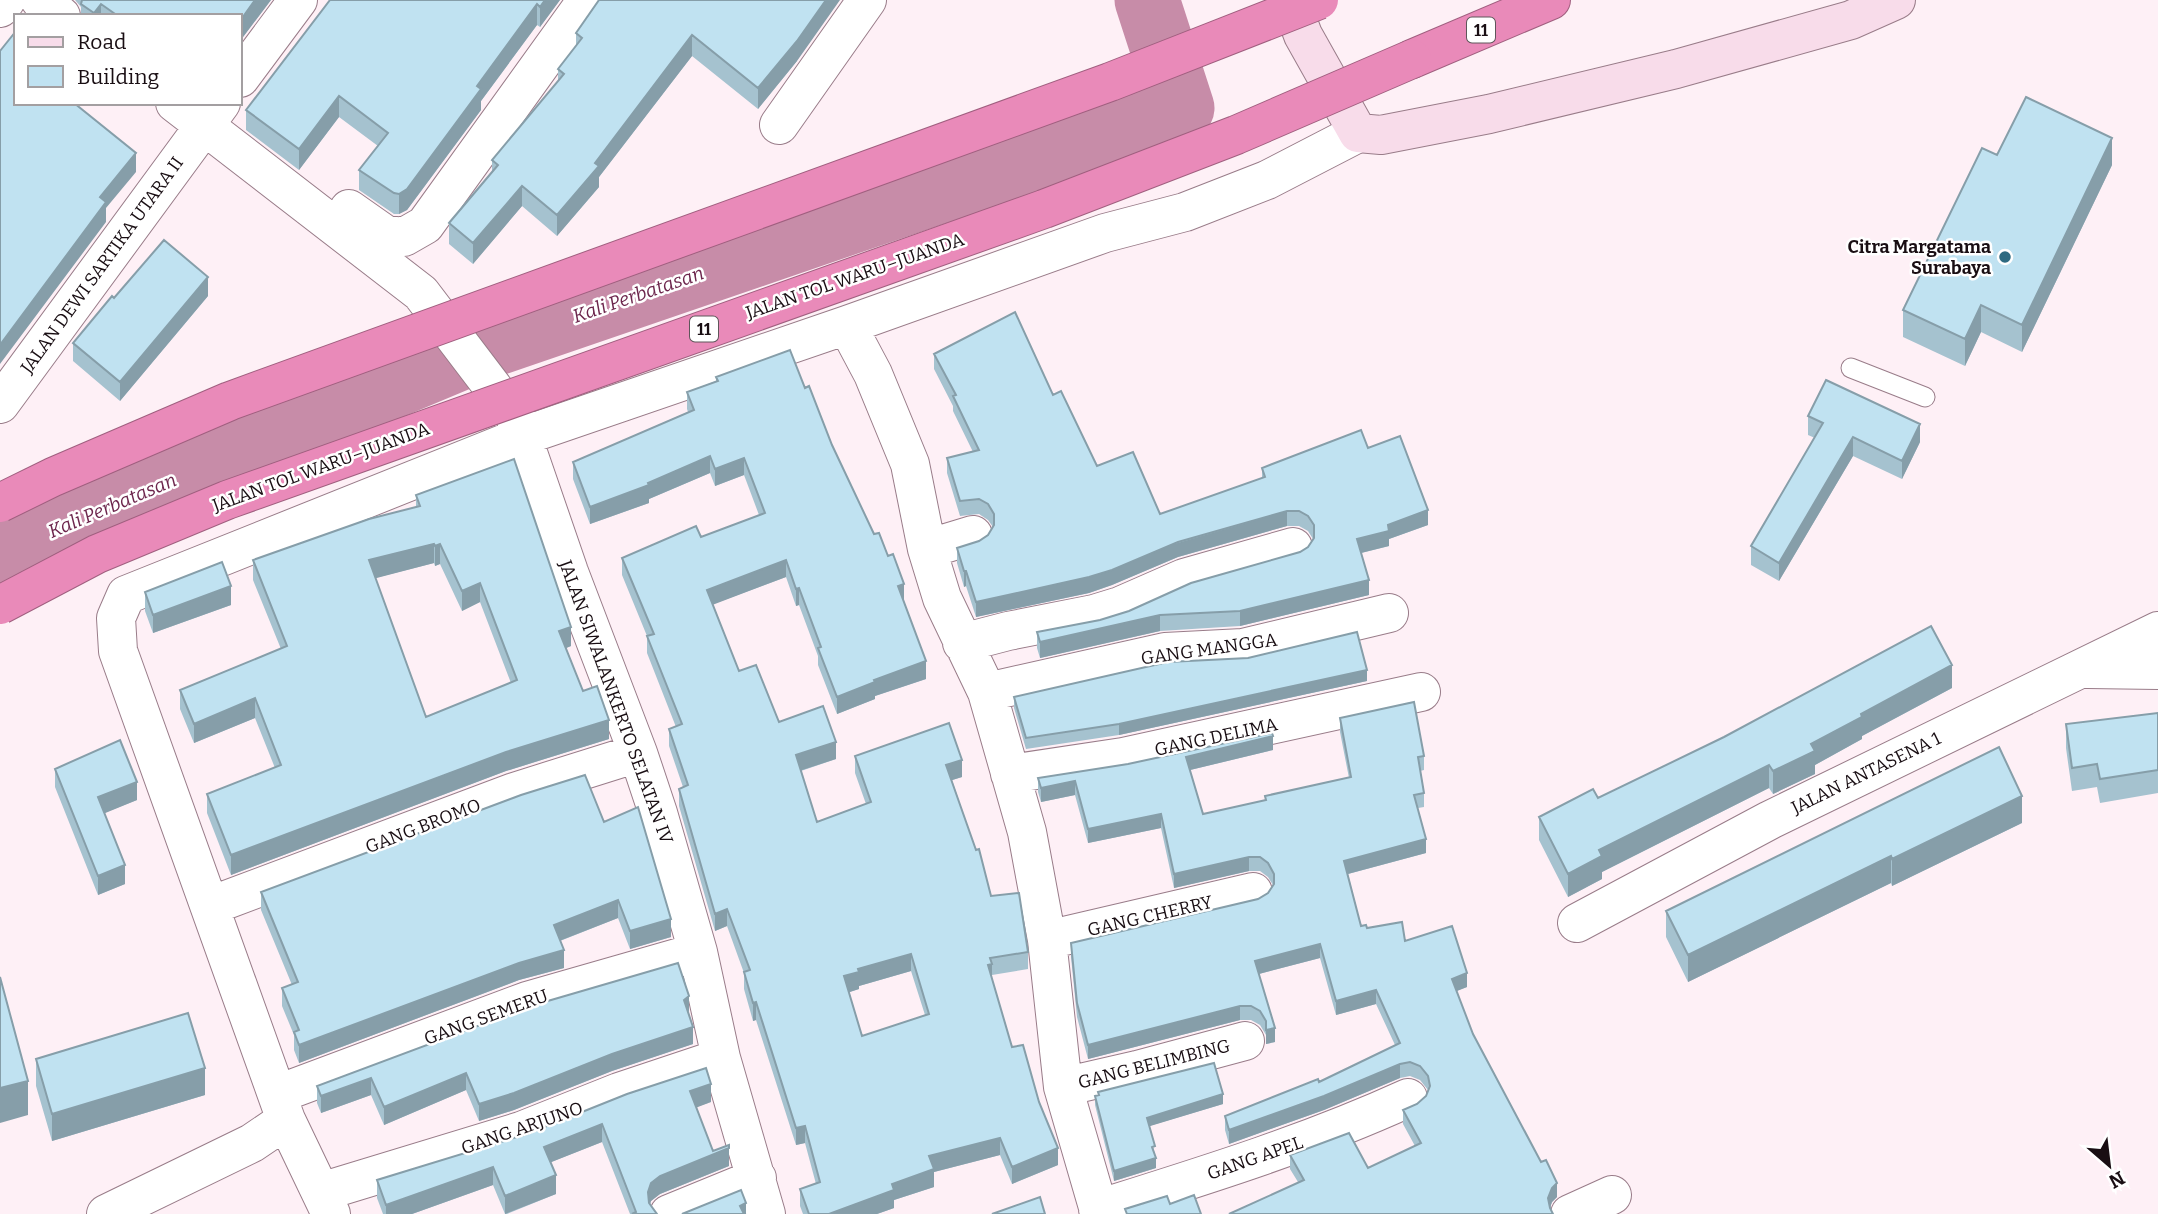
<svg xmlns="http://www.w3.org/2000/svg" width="2158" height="1214" font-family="Bitter,serif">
  <rect width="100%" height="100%" fill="#fef0f6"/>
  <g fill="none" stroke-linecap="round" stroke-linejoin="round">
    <path stroke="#c78ca8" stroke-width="65" d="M0,553L50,530L488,346L1182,108L1147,0"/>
    <g stroke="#997c89" stroke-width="21">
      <path id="lane" d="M1851,368L1925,397"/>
    </g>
    <g stroke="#997c89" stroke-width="40">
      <path id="street" d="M40,0L61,16
        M0,8L6,0
        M240,78L298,0
        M175,103L421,293L516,418L569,572L638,753L658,813L698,952L721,1058L766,1214
        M779,125L867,0
        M349,209L386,235L404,237L425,225L587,0
        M847,325L873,374L910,464L927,549L942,598L987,692L1027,832L1047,940L1063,1087L1100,1214
        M0,404L221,103
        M927,549L973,535
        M962,643L1008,631L1094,614L1120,606L1184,578L1293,547
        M2088,669L2158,670
        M987,692L1165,652L1243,648L1389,613
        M1010,774L1123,757L1421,692
        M210,906L514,792L638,753
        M1577,923L1770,820L2158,631
        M1047,940L1253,892
        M1063,1087L1137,1070L1245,1041
        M278,1094L527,1001L698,952
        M286,1120L331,1214
        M321,1192L521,1131L619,1092L721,1058
        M1098,1209C1203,1176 1307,1144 1408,1098
        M106,1214L252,1143L286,1120L118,651L116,618L126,595L523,436L847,325L1105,233L1185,212L1267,180L1358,133
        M669,1214L757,1178
        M1570,1214L1612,1195"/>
    </g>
    <g stroke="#997c89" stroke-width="40">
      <path id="secondary" d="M1290,0L1303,35L1358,133L1381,135L1489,114L1676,69L1851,20L1896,0"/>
    </g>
    <g stroke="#a05f7f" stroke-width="40">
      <path id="highway" d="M1412,59L1551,0"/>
    </g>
    <use href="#lane" stroke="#fff" stroke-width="19"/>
    <use href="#street" stroke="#fff" stroke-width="38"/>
    <use href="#secondary" stroke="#f8dcea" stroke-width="38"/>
    <use href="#highway" stroke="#e98ab9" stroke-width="38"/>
    <g stroke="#a05f7f" stroke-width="40" stroke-linecap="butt">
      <path id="highway-bridge" d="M0,503L53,477L230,401L1110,82L1319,0
        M0,605L97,554L227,500L1044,209L1236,135L1412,59"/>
    </g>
    <use href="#highway-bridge" stroke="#e98ab9" stroke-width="38"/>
  </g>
  <path fill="#a5c2cf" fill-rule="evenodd" d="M75,0H271L240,41V16H81V7Z
    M330,0H560L540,27L537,25L481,101V110L407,210L399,214H394L359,190V170L378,146L339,117L299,170L246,130V110Z
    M599,0L797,61L758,109L692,56L599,177V187L557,236L522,206L473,264L449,244V223L492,173V160L558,81V69L576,47V33Z
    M1997,155L2112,165L2022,352L1981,332L1965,366L1903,337V310Z
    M208,296L120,401L73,361V343Z
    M934,354L1053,395L1097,466L1160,514L1262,478V468L1368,448L1428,525L1389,539V546L1361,553L1369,595L1240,626L1160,631L1040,658L1037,648V632L1100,620L1129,611L1300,552L1308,547L1313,539L1308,531L1299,526H1287L1178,557L1112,585L1089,593L976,617L966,586L964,587L957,563V548L979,541L988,535L993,527L988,520L979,514L960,516L947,473V458L973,452L953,411V406L934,369Z
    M716,377L805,388L904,601L926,679L875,696V699L837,714L818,665V656L799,605L796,606L786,577L713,604L739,671L779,722L836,759L801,771L817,822L866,804L855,773V756L962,777L952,780L991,896L1028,952V969L992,975V979L1012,1047L1039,1102L1058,1165L1012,1184L1000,1155L934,1172V1187L894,1200V1208L877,1214H803L800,1206V1189L816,1184L805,1143L796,1145L756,1020L753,1021L744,989V973L727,926L715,931L679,806V789L683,787L669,746V729L676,727L647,653V636L622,575V558L701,537L759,515L744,475L715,486L710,473L649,499V503L590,524L573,479V462L688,412L687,409V392L716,381ZM911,971L925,1015L862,1036L849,992L859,989V986Z
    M1808,416L1920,442L1902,479L1853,456L1779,581L1751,565V546L1815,438L1808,435Z
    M416,495L571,646L566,648L583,691L609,739L506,771L231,875L207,813V794L275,768L255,718L194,743L180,709V690L281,649L253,580V560L416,507ZM434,563L435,566L440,564L462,611L480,602L511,683L426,717L375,578Z
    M145,592L231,605L153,633L145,611Z
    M1367,681L1119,735L1026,749L1014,708V697Z
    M1952,688L1862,736V739L1815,765V774L1773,794L1769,788L1602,872V879L1568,897L1539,840V817Z
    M2158,713V793L2100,803L2097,787L2072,791L2066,748V724Z
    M1340,718L1424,756V770L1420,771L1424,793V807L1418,808L1426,853L1348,874L1361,926L1405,941L1467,987L1456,991L1473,1034L1557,1197L1552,1202L1550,1208L1298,1182L1290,1169V1155L1368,1168L1415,1146L1403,1124V1110L1417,1104L1426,1096L1428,1090L1420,1080L1410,1076L1400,1078L1324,1110L1229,1144L1225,1130V1116L1319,1082L1395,1045L1376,1004L1336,1015L1320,958L1259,974L1275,1042L1266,1044V1035L1260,1025L1251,1020H1240L1088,1059L1077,1017L1071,957V943L1258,899L1268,893L1273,885L1268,877L1260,871H1249L1174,888L1161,828L1088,843L1075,795L1041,802L1038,792V778L1273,750L1190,770L1203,814L1265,800V796L1349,778L1340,732Z
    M55,769L137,800L104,813L125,884L98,895L55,787Z
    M604,822L671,937L630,949L618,918L560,941L564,968L519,980L299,1063L294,1050V1035L282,1006V988L292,985L261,910V892Z
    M2022,823L1892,886L1891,883L1688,982L1666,937V911Z
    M689,1013L693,1044L612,1071L514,1110L479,1121L466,1090L384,1125L371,1095L321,1113L317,1103V1086Z
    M36,1059L205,1095L52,1141L36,1086Z
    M1098,1092L1223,1104L1149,1126L1155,1155L1156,1168L1114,1181L1095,1105V1096L1098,1095Z
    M711,1102L696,1107L713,1151L729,1166L660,1194L651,1201L650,1205L657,1214H630L602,1142L551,1162L556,1194L507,1214H505L493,1185L412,1214H383L377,1198V1180L527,1134Z"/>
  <path fill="#869ea9" d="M255,0H271L240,41V21Z
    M545,0H560L540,27V7Z
    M826,0H840L797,61L758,109V88Z
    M101,4V16H94V13Z
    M537,4V25L481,101V110L407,210L399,214V194Z
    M692,35V56L599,177V187L557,236V215L595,163Z
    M339,96V117L299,170V149Z
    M2112,138V165L2022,352V325Z
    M136,153V172L106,208V222L0,364V345L100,197Z
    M522,186V206L473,264V243Z
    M208,277V296L120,401V382Z
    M1981,305V332L1965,366V339Z
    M1920,424V442L1902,479V461Z
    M1853,437V456L1779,581V563Z
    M710,456V473L649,499V503L590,524V507Z
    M744,458V475L715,486V469Z
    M1428,510V525L1389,539V546L1357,554V539L1388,525Z
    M1287,511V526L1178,557L1112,585L1089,593L976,617V602Z
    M434,544V563L369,580V560Z
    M440,544V564L435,566V546Z
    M786,560V577L707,607V590Z
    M964,571H966V586L964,587Z
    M1369,580V595L1240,626V611Z
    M480,583V602L462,611V591Z
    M904,584V601L898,603V586Z
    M231,586V605L153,633V615Z
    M799,588V605L796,606V589Z
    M1160,615V631L1040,658V642Z
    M571,627V646L559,651V631Z
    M926,661V679L875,696V699L837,714V697L874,680Z
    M1952,665V688L1862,736V739L1815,765V774L1773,794V771L1811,744L1861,714Z
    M1367,670V681L1119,735V724Z
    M255,698V718L194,743V724Z
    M609,720V739L506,771L231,875V855L506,752Z
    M1273,736V750L1186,771V757Z
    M836,742V759L796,772V755Z
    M962,760V777L946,782V765Z
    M1769,765V788L1602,872V879L1568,897V874L1599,850Z
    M1075,781V795L1041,802V788Z
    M137,782V800L98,816V797Z
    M2022,796V823L1892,886V859Z
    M1161,814V828L1088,843V829Z
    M1426,839V853L1344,875V861Z
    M1891,856V883L1688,982V955Z
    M1249,857V871L1174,888V874Z
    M125,865V884L98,895V876Z
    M618,900V918L554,943V925Z
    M727,909V926L715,931V914Z
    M671,919V937L630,949V931Z
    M1320,944V958L1255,975V961Z
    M564,950V968L519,980L299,1063V1045L519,963Z
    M911,954V971L859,986V989L844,994V976L858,969Z
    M992,964V981L988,965Z
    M1467,973V987L1452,993V979Z
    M1376,990V1004L1336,1015V1001Z
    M689,996V1013L684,1000Z
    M756,1002V1020L753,1021V1003Z
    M1240,1006V1020L1088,1059V1045Z
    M693,1027V1044L612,1071L514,1110L479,1121V1104L612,1054Z
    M1275,1028V1042L1266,1044V1030Z
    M1400,1064V1078L1324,1110L1229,1144V1130Z
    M205,1068V1095L52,1141V1114Z
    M466,1073V1090L384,1125V1107Z
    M371,1078V1095L321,1113V1096Z
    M28,1081V1115L0,1123V1088Z
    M711,1084V1102L690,1110V1091Z
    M1223,1094V1104L1147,1127V1118Z
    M602,1124V1142L544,1165V1147Z
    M805,1126V1143L796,1145V1128Z
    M1000,1138V1155L934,1172V1187L894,1200V1208L877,1214H829L929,1156Z
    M729,1148V1166L660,1194L651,1201L648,1210V1192L651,1183L660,1176Z
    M1058,1148V1165L1012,1184V1167Z
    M1156,1158V1168L1114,1181V1171Z
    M493,1167V1185L412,1214H386V1205Z
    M556,1175V1194L505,1214V1196Z
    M1557,1183V1197L1552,1202L1548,1213V1198L1552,1188Z
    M746,1203V1214H740V1206Z"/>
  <path fill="#c0e2f1" stroke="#869ea9" stroke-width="2" fill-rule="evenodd" d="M82,0H255L240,21V16H118L101,4L94,13L81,4Z
    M330,0H545L540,7L537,4L477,86L481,89L407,189L399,194L394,193L359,170L388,133L339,96L299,149L246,110Z
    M599,0H826L797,41L758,88L692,35L595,163L599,166L557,215L522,186L473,243L449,223L498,165L492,160L564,74L558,69L582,38L576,33Z
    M16,31V103H74L136,153L100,197L106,202L0,345V51Z
    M2026,97L2112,138L2022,325L1981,305L1965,339L1903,310L1982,148L1997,155Z
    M164,240L208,277L120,382L73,343L112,296L114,298Z
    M1015,312L1053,395L1061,391L1097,466L1133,452L1160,514L1265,477L1262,468L1361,430L1368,448L1400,436L1428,510L1388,525L1389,531L1357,539L1369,580L1240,611L1160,615L1040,642L1037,632L1100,620L1129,611L1191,583L1300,552L1308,547L1314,538V525L1308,516L1299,511H1287L1178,542L1112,570L1089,577L976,602L966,571H964L957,548L979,541L988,535L994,525V514L988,504L979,499L960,501L947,458L979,450L953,396L956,395L934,354Z
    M790,350L805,388L809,386L832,445L874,534L879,533L888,556L893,554L904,584L898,586L926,661L874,680L875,682L837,697L818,648L821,647L799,588L796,589L786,560L707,590L739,671L756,665L779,722L823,706L836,742L796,755L817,822L871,802L855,756L949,723L962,760L946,765L976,850L979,849L991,896L1019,893L1028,952L990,958L992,964L988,965L1012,1047L1023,1045L1039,1102L1058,1148L1012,1167L1000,1138L929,1156L934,1169L892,1184L894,1190L829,1214H809L800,1189L820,1182L805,1126L796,1128L756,1002L753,1003L744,972L750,970L727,909L715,914L679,789L688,785L669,729L682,724L647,636L654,634L622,558L696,526L701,537L765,513L744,458L715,469L710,456L648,483L649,485L590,507L573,462L694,410L687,392L718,381L716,377ZM911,954L929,1014L862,1036L844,976L859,972L858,969Z
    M1826,380L1920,424L1902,461L1853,437L1779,563L1751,546L1823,423L1808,416Z
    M514,459L571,627L559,631L583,691L597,686L609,720L506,752L231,855L207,794L281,765L255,698L194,724L180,690L287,646L253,560L369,519L420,506L416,495ZM434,544L435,546L440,544L462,591L480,583L517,680L426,717L369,560Z
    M222,562L231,586L153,615L145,592Z
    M1931,626L1952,665L1861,714L1862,717L1811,744L1815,751L1773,771L1769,765L1599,850L1602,856L1568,874L1539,817L1593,789L1598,798L1724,737Z
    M1357,632L1367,670L1119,724L1026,738L1014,697L1168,662L1248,658Z
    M1414,702L1424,756L1418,757L1424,793L1414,795L1426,839L1344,861L1361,926L1366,925L1367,928L1402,922L1405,941L1452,926L1467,973L1452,979L1473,1034L1541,1162L1546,1160L1557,1183L1552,1188L1548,1198L1550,1208L1553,1214H1229L1304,1180L1290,1155L1349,1133L1368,1168L1421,1143L1403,1110L1417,1104L1426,1096L1430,1086L1428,1076L1420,1066L1410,1062L1400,1064L1324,1096L1229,1130L1225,1116L1318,1079L1319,1082L1400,1043L1376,990L1336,1001L1320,944L1255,961L1275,1028L1266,1030V1021L1260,1011L1251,1006H1240L1088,1045L1077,1003L1071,943L1258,899L1268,893L1274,884V874L1268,863L1260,857H1249L1174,874L1161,814L1088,829L1075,781L1041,788L1038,778L1128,764L1272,733L1273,736L1186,757L1203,814L1266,800L1265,796L1351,777L1340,718Z
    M2158,713V770L2100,779L2097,764L2072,768L2066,724Z
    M120,740L137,782L98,797L125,865L98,876L55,769Z
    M1999,747L2022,796L1892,859L1891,856L1688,955L1666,911Z
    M585,775L604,822L638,807L671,919L630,931L618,900L554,925L564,950L519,963L299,1045L294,1032L299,1030L282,988L298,982L261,892L521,795Z
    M678,963L689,996L684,1000L693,1027L612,1054L514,1093L479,1104L466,1073L384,1107L371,1078L321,1096L317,1086L534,1005Z
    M0,977L28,1081L0,1088Z
    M188,1013L205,1068L52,1114L36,1059Z
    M1214,1063L1223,1094L1147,1118L1155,1146L1152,1147L1156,1158L1114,1171L1095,1096L1099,1095L1098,1092Z
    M706,1068L711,1084L690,1091L713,1151L729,1145V1148L660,1176L651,1183L648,1192L649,1203L657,1214H632L636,1212L602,1124L544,1147L556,1175L505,1196L493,1167L386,1205L377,1180L527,1134L627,1094Z
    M741,1190L746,1203L740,1206L744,1214H682Z
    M1194,1195L1201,1214H1127L1125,1209L1167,1196L1170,1204Z
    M1040,1197L1045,1214H992Z"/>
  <circle fill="#2e6a81" stroke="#fff" stroke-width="2.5" cx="2005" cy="257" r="7"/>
  <g text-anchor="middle" stroke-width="5" stroke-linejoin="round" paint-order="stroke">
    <g fill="#fff" stroke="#5e565a" stroke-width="2">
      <rect x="1467" y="17.5" width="28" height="25" rx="5"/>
      <rect x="690" y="316.5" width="28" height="25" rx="5"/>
    </g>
    <g font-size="16" font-weight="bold" fill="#190e13">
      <text x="1481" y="36">11</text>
      <text x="704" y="335">11</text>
    </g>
    <g font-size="18" font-weight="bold" fill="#190e13" stroke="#fff" text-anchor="end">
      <text x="1991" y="253">Citra Margatama<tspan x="1991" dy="21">Surabaya</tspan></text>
    </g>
    <g font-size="18" fill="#190e13" stroke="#fff">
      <text transform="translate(102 265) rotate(-54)" y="6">JALAN DEWI SARTIKA UTARA II</text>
      <text transform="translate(855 276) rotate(-19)" y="6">JALAN TOL WARU–JUANDA</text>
      <text transform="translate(321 467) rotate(-20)" y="6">JALAN TOL WARU–JUANDA</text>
      <text transform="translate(1209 649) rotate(-8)" y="6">GANG MANGGA</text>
      <text transform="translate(616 702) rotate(70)" y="6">JALAN SIWALANKERTO SELATAN IV</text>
      <text transform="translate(1216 737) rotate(-12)" y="6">GANG DELIMA</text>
      <text transform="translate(1866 773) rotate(-26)" y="6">JALAN ANTASENA 1</text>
      <text transform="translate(423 826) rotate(-21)" y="6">GANG BROMO</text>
      <text transform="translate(1150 916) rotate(-13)" y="6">GANG CHERRY</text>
      <text transform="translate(486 1017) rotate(-20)" y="6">GANG SEMERU</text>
      <text transform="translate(1154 1064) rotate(-14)" y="6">GANG BELIMBING</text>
      <text transform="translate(522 1128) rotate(-19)" y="6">GANG ARJUNO</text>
      <text transform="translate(1255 1158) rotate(-19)" y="6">GANG APEL</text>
    </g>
    <g font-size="19" font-style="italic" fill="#6d264d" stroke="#fff">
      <text transform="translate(638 294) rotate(-19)" y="7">Kali Perbatasan</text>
      <text transform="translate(112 505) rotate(-23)" y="7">Kali Perbatasan</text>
    </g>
  </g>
  <rect x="14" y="14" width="228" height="91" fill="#ffffff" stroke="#a39fa1" stroke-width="2"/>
  <rect x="28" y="37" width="35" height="10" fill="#f8dcea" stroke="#a39fa1" stroke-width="2"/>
  <text x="77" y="49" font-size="21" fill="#190e13">Road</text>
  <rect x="28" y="66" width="35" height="21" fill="#c0e2f1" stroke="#a39fa1" stroke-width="2"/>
  <text x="77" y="84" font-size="21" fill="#190e13">Building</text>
  <g transform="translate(2109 1165) rotate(152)" stroke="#ffffff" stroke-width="5" paint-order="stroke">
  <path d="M0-5L12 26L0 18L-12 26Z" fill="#190e13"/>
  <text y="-10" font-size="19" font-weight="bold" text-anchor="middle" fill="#190e13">N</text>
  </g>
</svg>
